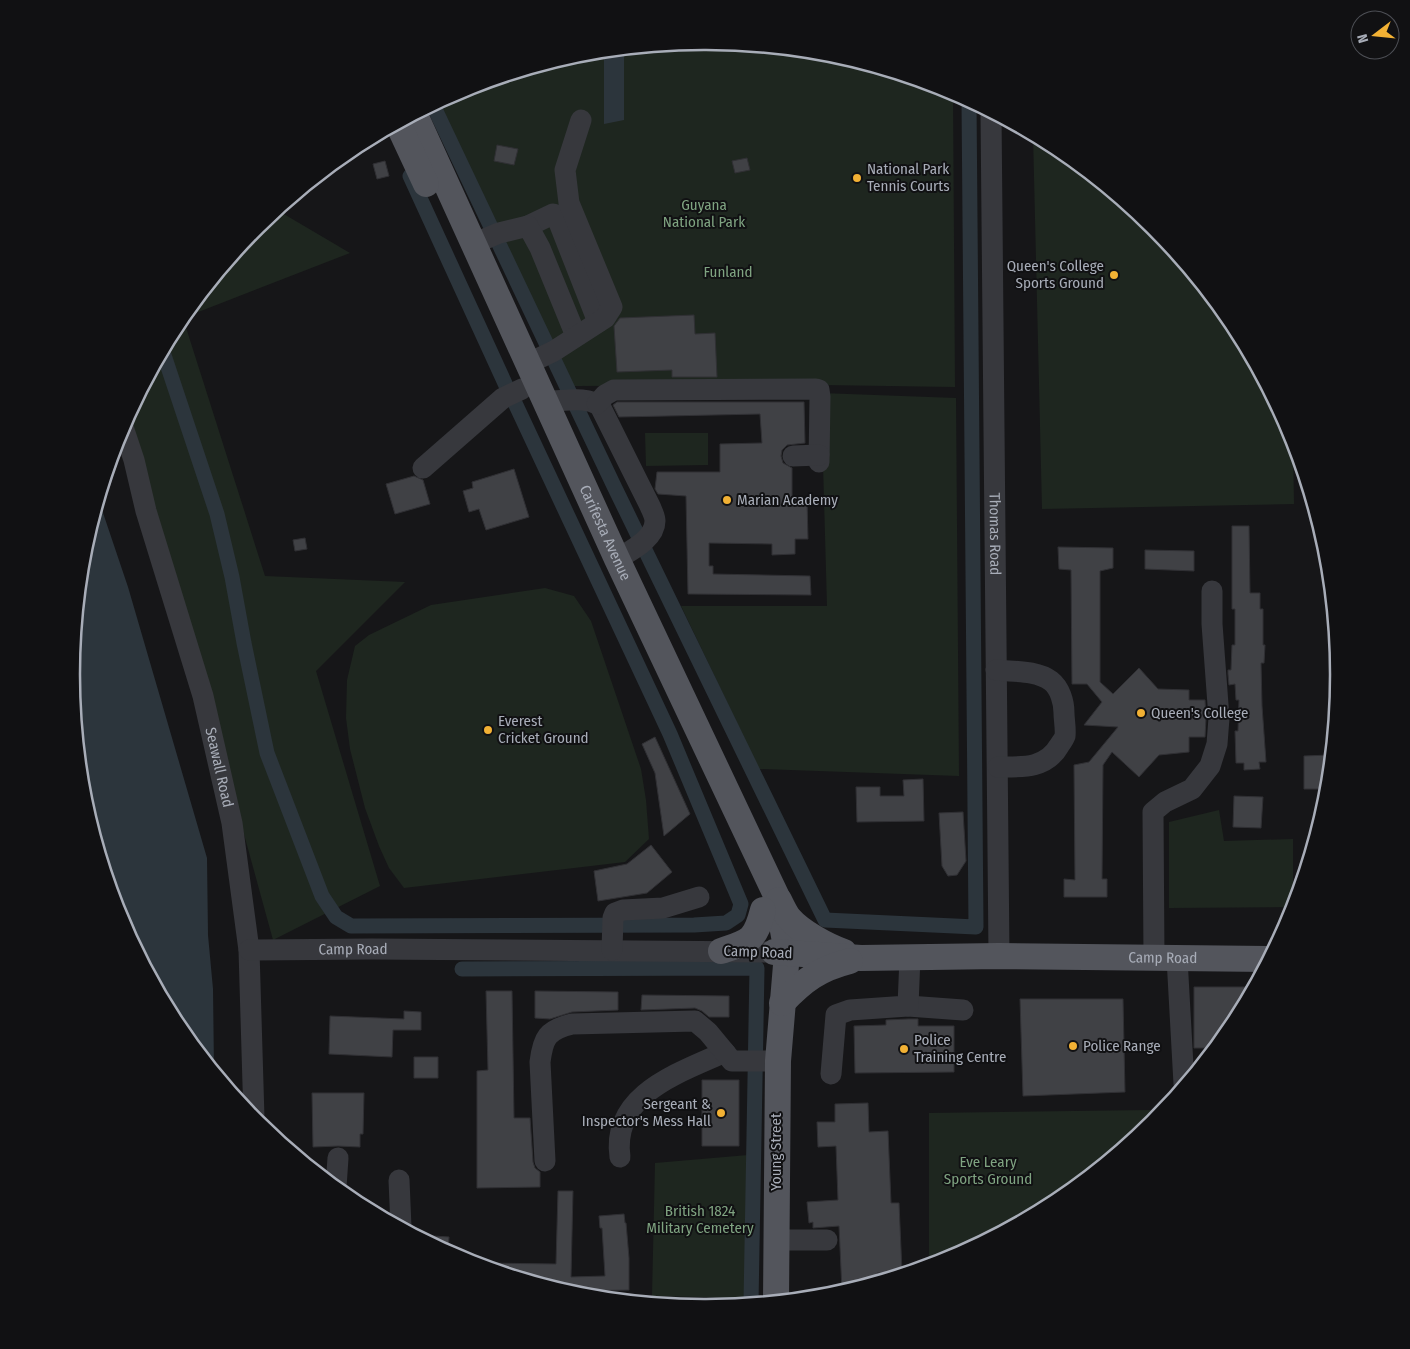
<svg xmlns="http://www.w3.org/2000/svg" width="1410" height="1349" font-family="'Fira Sans Condensed',sans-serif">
  <rect width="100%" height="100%" fill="#161618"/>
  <path fill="#1e261f" d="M705,41L829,53L953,93L955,387L822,385L573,386L438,103L463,89L582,53Z
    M1033,135L1057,148L1153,227L1232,323L1290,432L1294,446H1293L1294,504L1042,509Z
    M277,210L350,253L183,318L265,576L405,582L316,671L380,886L273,940L129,415L179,322L257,227Z
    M821,393L956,398L959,776L759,769L681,606H827Z
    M645,433H708V465L646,466Z
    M545,588L574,596L591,621L641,769L646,800L649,839L625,862L404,888L389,868L379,846L365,808L350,749L346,718L347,680L355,646L369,635L431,605Z
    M1219,810L1224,841L1293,839V907L1169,908V822Z
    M1151,1110L1155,1120L1153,1122L1057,1201L947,1260L929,1265V1113Z
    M748,1155L745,1298L652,1296L655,1163Z"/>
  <path fill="#2c353c" d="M624,49V120L604,124V51Z
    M99,501L128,587L207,858L208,935L213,989L214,1069L178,1026L120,917L84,798L72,674L84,551Z"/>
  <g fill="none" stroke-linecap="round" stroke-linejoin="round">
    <path stroke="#2c353c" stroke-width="15" d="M433,105L613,484L825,920L976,927L969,101
      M410,176L508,390
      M163,352L217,514L232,577L244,643L267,753L322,896L336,917L351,926L694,925L726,923L738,915L741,904L670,734L514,401
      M462,969L757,968L751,1303"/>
  </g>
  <path fill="#404145" stroke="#303034" d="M497,145L518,149L514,165L494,161Z
    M747,158L750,170L735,173L732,161Z
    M385,161L389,176L377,179L373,164Z
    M694,315L695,334L715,333L717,377H672V370L617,372L614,326L620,318Z
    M617,402H804L805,443L787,445L782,450L781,456L783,463L792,468V500H807L808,539H795V554L772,555V544L709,543V566H713V574L810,576L811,595L688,594L686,496L658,494L655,489L657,472H720V444L762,443L760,414L619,417L613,405Z
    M514,469L529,517L486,530L479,509L469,512L463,491L473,488L472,482Z
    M414,476L423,480L430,504L395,514L386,484Z
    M1232,526H1249L1250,593H1260V609H1263V645H1265L1264,663H1261L1262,706L1266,762H1259L1260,769L1244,770V763H1236L1235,731H1238L1239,700H1236L1235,684L1229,685L1228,674V670H1231L1232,645H1235V609H1232Z
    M305,538L307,549L295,551L293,540Z
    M1058,547L1113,548V568L1100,571V682L1113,694L1139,668L1158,689L1189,690V700H1205L1206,718L1205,737H1189V752L1159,755L1139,777L1112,752L1103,765L1102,879H1107V897H1064V879L1075,880L1074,765L1089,762L1118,727L1084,725L1102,702L1087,684H1072L1071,570L1059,569Z
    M1145,550L1194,551V571L1145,569Z
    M655,737L690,814L664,836L655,773L642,744Z
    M1330,755L1327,789H1304V756Z
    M923,779L924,821L857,822L856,787H880V796H904L903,780Z
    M1234,796L1263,797L1261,828L1233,827Z
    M963,812L966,861L957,875L948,876L942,866L939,813Z
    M651,845L672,872L647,893L598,901L594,871L627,864Z
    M1194,987H1253L1231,1027L1214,1048H1194Z
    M486,991H512L514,1118H530L533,1162L535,1168L540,1172V1187L477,1188V1071L488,1070Z
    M535,991L618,992V1010L572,1012L550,1019L535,1018Z
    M642,995L729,996V1017H709L702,1011L695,1008L641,1010Z
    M1020,999H1123L1125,1092L1023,1096Z
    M404,1011L421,1012V1030H393L392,1057L329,1054L330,1016L404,1019Z
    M908,1019H918V1026H954V1072L855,1073L854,1026L886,1025V1020Z
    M414,1057H438V1078H414Z
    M702,1080H739V1146H702Z
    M312,1093H364L363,1134H360V1147L338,1146L313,1147Z
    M868,1103L869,1132L888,1131L891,1203H899L902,1272L877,1273V1281L842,1291L839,1226L813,1228V1222L809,1223L807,1202L838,1200L836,1146L818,1147L817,1122H835V1104Z
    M558,1191H573L571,1277L605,1276L602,1228H600L599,1216L624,1214L625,1223H626L629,1258V1290L566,1291L483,1266L484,1263L556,1264Z
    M417,1235L449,1237L448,1252L437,1246Z"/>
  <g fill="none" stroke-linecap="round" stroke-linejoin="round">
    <g stroke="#37383d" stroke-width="21">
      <path id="s1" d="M991,113L999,956"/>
      <path d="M528,226L553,214L556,215L598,322"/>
      <path d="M473,244L499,233L528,226L540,248L576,336"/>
      <path d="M527,364L554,351L605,318L612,307L569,203L565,170L581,120"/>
      <path d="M544,401C561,402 586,395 600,406L650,506C652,511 655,516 655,521C655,539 630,551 617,559"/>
      <path d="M597,404L605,395L614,390L816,389L819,390L820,397L819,462"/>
      <path id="s2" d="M123,427L134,460L146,511L203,696L232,823L249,950L254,1118"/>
      <path d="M793,456L819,455"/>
      <path d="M423,468L503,398L522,389"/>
      <path d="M996,670C1014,672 1036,670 1051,681C1060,688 1064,702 1064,713C1064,720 1066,729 1065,736C1064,739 1061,743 1059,746C1046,769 1021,767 998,767"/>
      <path id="s3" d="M249,950L372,949L774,952"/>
      <path d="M612,950L613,918L615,913L623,910L663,908L699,897"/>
      <path d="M1154,958L1153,812L1165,802L1192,789L1210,766L1217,744L1219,718L1212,624V591"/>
      <path d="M1177,958L1184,1084"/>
      <path d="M908,1006L963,1010"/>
      <path d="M831,1074L836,1015L850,1010L908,1006L910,957"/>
      <path d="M620,1157C611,1094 679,1073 725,1052"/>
      <path d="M545,1161L540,1062C543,1038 547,1030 572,1024L695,1021L708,1032L732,1061H778"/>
      <path d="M399,1180L401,1227"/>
      <path d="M336,1187L338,1158"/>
      <path d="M776,1240H827"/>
    </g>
    <g stroke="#53555c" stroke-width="26">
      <path id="s4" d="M415,115L617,559L777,897L787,953L778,1061L776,1301"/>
      <path d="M398,124L426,184"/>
      <path d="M779,900C782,906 785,913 789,918C801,932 827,946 844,952"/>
      <path d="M721,951C750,941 755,941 763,910"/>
      <path id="s5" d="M774,952L861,958L999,956L1268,959"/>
      <path d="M782,1003C804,980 819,969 850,961"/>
    </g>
  </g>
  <g fill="#f2b134" stroke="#111113" stroke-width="2">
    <circle cx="857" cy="178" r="5"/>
    <circle cx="1114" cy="275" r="5"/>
    <circle cx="727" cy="500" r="5"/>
    <circle cx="1141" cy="713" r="5"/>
    <circle cx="488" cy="730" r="5"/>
    <circle cx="1073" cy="1046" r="5"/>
    <circle cx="904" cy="1049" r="5"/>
    <circle cx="721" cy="1113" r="5"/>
  </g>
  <g text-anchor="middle" stroke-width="4" stroke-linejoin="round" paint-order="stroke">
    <g font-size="15" fill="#a8adb8" stroke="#111113" text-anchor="start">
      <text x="867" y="174">National Park<tspan x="867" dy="17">Tennis Courts</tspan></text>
      <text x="1104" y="271" text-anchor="end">Queen's College<tspan x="1104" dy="17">Sports Ground</tspan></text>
      <text x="737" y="505">Marian Academy</text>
      <text x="1151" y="718">Queen's College</text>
      <text x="498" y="726">Everest<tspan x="498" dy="17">Cricket Ground</tspan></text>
      <text x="914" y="1045">Police<tspan x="914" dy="17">Training Centre</tspan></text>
      <text x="1083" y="1051">Police Range</text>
      <text x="711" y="1109" text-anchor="end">Sergeant &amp;<tspan x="711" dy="17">Inspector's Mess Hall</tspan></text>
    </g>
    <g font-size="15" fill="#7fa381" stroke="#111113">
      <text x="704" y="210">Guyana<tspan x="704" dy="17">National Park</tspan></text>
      <text x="728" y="277">Funland</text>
      <text x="988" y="1167">Eve Leary<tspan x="988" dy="17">Sports Ground</tspan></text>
      <text x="700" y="1216">British 1824<tspan x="700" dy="17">Military Cemetery</tspan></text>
    </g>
    <g font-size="15" fill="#a8adb8" stroke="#111113">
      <text dy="5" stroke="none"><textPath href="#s4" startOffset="459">Carifesta Avenue</textPath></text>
      <text dy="5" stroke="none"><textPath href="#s1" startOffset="421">Thomas Road</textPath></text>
      <text dy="5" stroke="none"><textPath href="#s2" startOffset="354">Seawall Road</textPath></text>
      <text dy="5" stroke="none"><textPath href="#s3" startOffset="104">Camp Road</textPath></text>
      <text transform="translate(758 952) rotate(2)" y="5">Camp Road</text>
      <text dy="5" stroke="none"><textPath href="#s5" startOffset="389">Camp Road</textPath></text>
      <text transform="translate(776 1152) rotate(-90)" y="5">Young Street</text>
    </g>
  </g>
  <path d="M0 0H1410V1349H0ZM704 50H706A624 624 0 0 1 1330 674V675A624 624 0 0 1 706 1299H704A624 624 0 0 1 80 675V674A624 624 0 0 1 704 50Z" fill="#111113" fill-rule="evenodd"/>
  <path fill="none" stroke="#a8adb8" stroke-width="2.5" d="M704 50H706A624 624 0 0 1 1330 674V675A624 624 0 0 1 706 1299H704A624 624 0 0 1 80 675V674A624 624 0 0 1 704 50Z"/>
  <g transform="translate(1375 35) rotate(254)"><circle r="24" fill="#111113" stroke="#4d4f55"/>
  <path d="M0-4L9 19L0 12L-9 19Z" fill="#f2b134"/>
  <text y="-8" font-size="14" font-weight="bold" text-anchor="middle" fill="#a8adb8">N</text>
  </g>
</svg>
